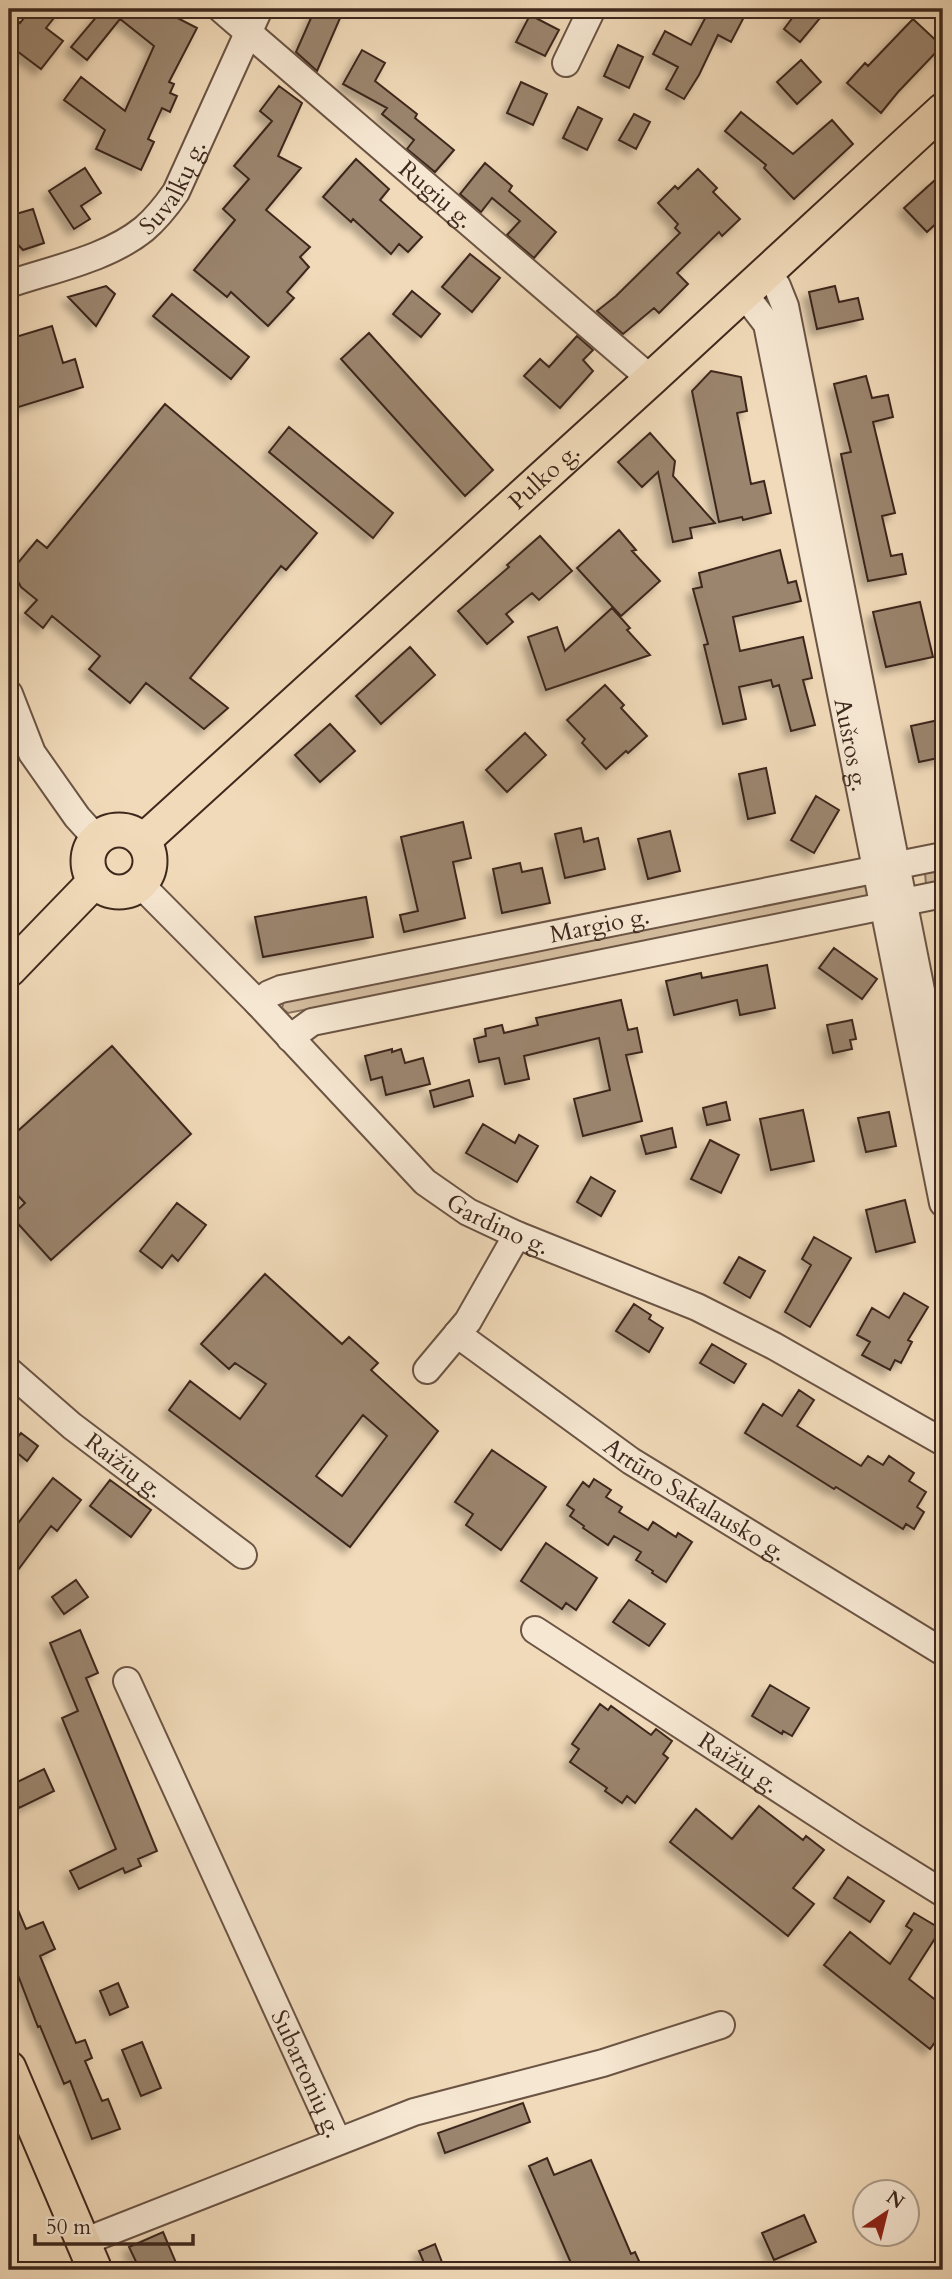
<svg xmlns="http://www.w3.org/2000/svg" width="952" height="2279" font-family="Cardo,serif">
  <defs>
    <filter id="shadow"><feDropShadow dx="-6" dy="6" stdDeviation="3.5" flood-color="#0004"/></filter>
  </defs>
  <rect width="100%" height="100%" fill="#f1dab9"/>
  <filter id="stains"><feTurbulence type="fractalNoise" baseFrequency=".00286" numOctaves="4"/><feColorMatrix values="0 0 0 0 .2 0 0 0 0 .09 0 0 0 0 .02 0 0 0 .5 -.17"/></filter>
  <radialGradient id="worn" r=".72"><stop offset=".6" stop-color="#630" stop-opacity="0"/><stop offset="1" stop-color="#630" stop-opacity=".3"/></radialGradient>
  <path fill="#d3bc9e" stroke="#88725e" stroke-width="2" d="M943,865V887L926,884L925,873Z
    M869,880L872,895L865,900L288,1013L282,1008L284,1001Z"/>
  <path fill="#9b856e" stroke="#3e281d" stroke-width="2" fill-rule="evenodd" filter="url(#shadow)" d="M31,9H61L46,28L63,41L41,69L9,45V14L20,23Z
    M103,9H160L197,28L169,82L174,84L170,93L177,96L170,112L162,108L148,139L154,142L141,170L96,149L105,130L64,100L81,77L125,111L154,46L120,19L87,60L71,47Z
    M315,9H344L317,71L296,52Z
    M710,9H729L744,17L731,42L718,35L699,75L684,99L666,89L678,67L653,54L665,31L691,45Z
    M799,9H811L821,17L800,42L784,29Z
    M530,15L559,30L545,56L516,42Z
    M913,19L942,46L898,92L881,113L847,83L865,63L868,66Z
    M618,45L643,57L629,88L604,76Z
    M362,50L385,63L375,81L417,114L415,118L454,150L435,172L407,149L414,140L382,114L387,108L343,84Z
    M801,60L821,82L797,104L777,82Z
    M521,82L547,94L533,125L507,113Z
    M279,86L302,103L278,156L301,168L266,210L310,247L300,257L309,267L287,292L294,298L268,326L231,292L227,297L194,270L235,220L223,209L249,179L234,166L272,121L260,111Z
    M578,107L602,119L587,150L563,138Z
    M741,112L793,154L832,120L853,144L794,199L764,168L766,165L725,131Z
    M634,114L650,122L636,149L619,140Z
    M356,159L389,189L380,200L422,237L408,252L399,244L391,254L353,219L351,222L323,197Z
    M485,163L512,186L509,191L556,232L534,258L507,235L520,221L492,198L481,212L460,194Z
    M85,168L101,193L81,206L90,219L74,229L49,191Z
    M698,169L717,188L713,192L740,219L722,236L719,232L677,273L688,284L659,313L654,308L623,334L597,311L616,296L680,233L675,228L678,224L658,203L675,186L678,189Z
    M935,180L943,189V217L927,232L904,208Z
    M33,209L44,243L23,250L9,235V216Z
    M470,254L500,278L472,312L442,287Z
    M106,286L115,294L96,326L68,297Z
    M835,286L839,302L858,298L863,319L817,329L809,292Z
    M412,291L440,314L421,337L393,314Z
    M172,294L249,357L231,379L153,316Z
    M52,326L63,363L75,359L83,387L9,410V339Z
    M369,333L493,470L465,496L341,359Z
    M577,336L593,350L583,360L593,371L560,408L524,376L540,359L549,367Z
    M711,371L741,377L747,411L737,413L751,484L764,481L771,513L743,520L742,517L719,522L692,391Z
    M866,376L872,398L888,395L893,417L873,422L895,513L882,516L891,556L902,554L906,574L868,581L841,454L851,452L834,384Z
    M165,404L317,533L286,570L281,566L190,678L228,708L204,729L146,683L130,703L89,669L100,656L52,616L43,628L25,613L37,600L21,587L12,570L37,540L47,548Z
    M289,427L393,513L373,538L269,452Z
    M650,433L675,461L673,476L715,523L690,528L692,538L673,542L658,472L642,487L618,462Z
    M619,530L636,550L632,551L660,581L621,616L577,568Z
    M540,536L572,571L539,600L532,593L506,614L513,622L487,644L458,611L509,567L507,565Z
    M780,550L788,583L796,581L801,601L733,617L740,651L803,637L812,678L803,680L815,725L791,731L779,685L773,687L771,680L739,687L746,719L723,724L704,645L708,644L693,589L702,587L699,573Z
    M920,602L933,657L886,667L873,612Z
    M612,608L630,628L627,630L650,655L546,690L528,637L557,627L565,651Z
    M410,647L435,675L381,724L356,696Z
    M605,685L624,705L621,708L647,736L628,753L626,751L606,769L582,743L585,739L567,720Z
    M943,719V757L919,762L911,726Z
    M330,724L355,751L320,782L295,755Z
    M525,733L546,755L507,792L486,770Z
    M766,768L775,813L748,819L739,774Z
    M816,796L839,810L814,853L791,840Z
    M463,822L471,858L453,862L465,918L404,932L400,915L418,911L401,837Z
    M581,828L584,842L598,838L605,869L565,878L555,834Z
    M670,831L680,871L648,879L638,839Z
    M520,863L522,872L542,868L550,903L502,913L493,869Z
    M366,897L373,937L263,957L255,917Z
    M834,948L877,979L862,999L819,968Z
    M767,965L775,1008L740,1015L737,1000L674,1015L666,981L701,973L702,978Z
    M621,1000L628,1030L637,1028L642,1052L626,1055L642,1121L583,1136L574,1099L610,1090L599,1038L524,1056L529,1079L505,1084L499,1058L479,1062L474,1039L486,1036L485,1029L502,1025L504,1033L538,1025L536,1018Z
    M852,1020L856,1039L850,1040L852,1049L833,1053L827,1025Z
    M112,1046L191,1134L51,1260L11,1216L25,1203L9,1186V1139Z
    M392,1049V1052L401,1049L405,1063L423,1058L430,1084L386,1095L382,1077L371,1080L365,1056Z
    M469,1080L473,1096L434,1107L430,1091Z
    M726,1102L730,1120L707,1125L703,1108Z
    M803,1110L814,1161L771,1170L760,1119Z
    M889,1112L896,1146L866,1152L858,1118Z
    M483,1124L515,1143L519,1135L538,1146L517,1182L466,1153Z
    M672,1128L676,1147L646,1154L641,1136Z
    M710,1140L739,1155L721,1193L691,1179Z
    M591,1177L615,1191L601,1216L577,1202Z
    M905,1200L915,1242L876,1252L866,1210Z
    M177,1203L206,1225L178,1261L172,1255L162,1268L140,1251Z
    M814,1237L851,1258L810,1327L785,1312L811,1265L802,1259Z
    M739,1257L765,1271L750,1298L724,1283Z
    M265,1274L342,1344L349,1337L378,1363L371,1370L438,1431L350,1547L169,1410L190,1381L240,1419L266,1384L235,1363L229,1369L201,1344ZM363,1415L387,1436L342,1496L316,1476Z
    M904,1293L928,1307L908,1340L912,1342L901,1363L895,1360L890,1370L862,1355L870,1342L857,1335L872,1308L889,1318Z
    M634,1304L651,1315L649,1319L663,1328L649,1352L616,1331Z
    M712,1344L746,1364L734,1383L700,1363Z
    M799,1390L814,1400L797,1426L861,1466L868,1456L883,1465L889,1456L914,1473L909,1481L926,1492L917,1507L924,1512L914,1529L906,1524L903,1529L836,1487L834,1489L745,1433L763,1404L782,1416Z
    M21,1433L38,1446L27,1461L10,1447Z
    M492,1450L546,1487L501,1550L466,1525L473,1514L455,1502Z
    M53,1478L81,1500L57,1531L51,1526L9,1582V1535Z
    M594,1479L611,1490L606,1497L622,1507L619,1512L648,1530L653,1522L676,1537L678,1533L692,1542L666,1582L652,1573L653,1571L636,1560L641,1552L614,1536L608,1545L583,1528L584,1526L570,1516L574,1510L567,1505L583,1482L589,1487Z
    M110,1480L151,1510L131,1537L90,1506Z
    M546,1543L597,1578L576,1610L566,1603L562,1609L521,1581Z
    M76,1580L88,1597L64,1614L52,1597Z
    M629,1600L665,1624L649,1646L613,1622Z
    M80,1630L98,1673L86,1678L157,1851L138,1859L141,1866L125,1873L123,1868L79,1889L70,1871L116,1849L62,1718L78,1711L50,1643Z
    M770,1685L809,1708L792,1736L783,1731L782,1734L752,1716Z
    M600,1704L608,1710L611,1706L651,1735L656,1729L672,1741L663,1754L668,1758L635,1803L627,1796L622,1803L605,1791L607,1788L570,1762L579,1749L572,1744Z
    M44,1769L54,1791L19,1808L9,1786Z
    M759,1806L803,1840L806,1836L824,1850L793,1888L814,1904L788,1936L670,1842L696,1809L732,1839Z
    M848,1877L884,1901L870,1922L834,1898Z
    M9,1889L26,1929L43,1922L55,1949L40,1956L76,2043L85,2040L92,2058L85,2061L102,2101L108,2099L120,2129L92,2139L70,2081L64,2084L40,2026L38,2027L9,1952Z
    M914,1913L941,1929L909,1979L943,2006V2031L930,2049L824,1965L850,1932L890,1964L912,1930L906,1926Z
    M118,1983L128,2007L110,2015L100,1991Z
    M142,2042L161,2088L141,2096L122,2050Z
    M523,2103L530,2122L445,2153L438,2133Z
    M547,2158L554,2175L591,2160L631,2254L635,2252L643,2270H574L529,2166Z
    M804,2215L816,2242L774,2260L762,2233Z
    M163,2232L179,2270H140L129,2247Z
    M435,2244L445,2270H427L419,2251Z"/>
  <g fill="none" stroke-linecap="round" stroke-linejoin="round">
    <g stroke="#6b5444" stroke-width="30">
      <g id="minor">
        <path id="s1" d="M221,9L651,379"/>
        <path d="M566,63L592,9"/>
        <path d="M766,273L777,286L785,306L943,1101"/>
        <path id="s2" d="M9,284C53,269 107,259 144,229C157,218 167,205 176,192L259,9"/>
        <path id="s3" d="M744,294L767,324L943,1203"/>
        <path d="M9,694L32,753L77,817L96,838"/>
        <path id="s4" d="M140,884L258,1003L425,1182L468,1212L517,1235L697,1307L774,1346L943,1442"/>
        <path id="s5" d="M258,1003L269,994L281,989L943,856"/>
        <path d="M290,1038L312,1022L943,894"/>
        <path id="s6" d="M457,1334L631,1461L943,1652"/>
        <path d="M427,1370L468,1321L517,1235"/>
        <path id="s7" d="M9,1371L72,1426L243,1555"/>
        <path id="s8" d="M535,1630L853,1837L943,1893"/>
        <path id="s9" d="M127,1681L337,2140"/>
        <path d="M83,2242L414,2112L603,2063L721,2025"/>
      </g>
    </g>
    <g stroke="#3e281d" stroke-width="37">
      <g id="major">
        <circle cx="119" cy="861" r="31"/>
        <path id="s10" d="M143,841L651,379L943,110"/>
        <path d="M9,970L95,881"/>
        <path d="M9,2068L95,2270"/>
      </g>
    </g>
    <use href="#minor" stroke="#f6e7d2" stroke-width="26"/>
    <use href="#major" stroke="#f1dab9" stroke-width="33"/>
  </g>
  <g text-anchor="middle" stroke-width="6" stroke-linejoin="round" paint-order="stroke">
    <g font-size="24" fill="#3e281d" stroke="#f6e7d2">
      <text dy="8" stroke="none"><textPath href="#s2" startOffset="198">Suvalkų g.</textPath></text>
      <text dy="8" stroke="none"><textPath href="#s1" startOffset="284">Rugių g.</textPath></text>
      <text dy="8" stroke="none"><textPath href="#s10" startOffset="542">Pulko g.</textPath></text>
      <text dy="8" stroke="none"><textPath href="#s3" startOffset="467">Aušros g.</textPath></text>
      <text dy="8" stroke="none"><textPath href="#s5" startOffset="352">Margio g.</textPath></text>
      <text dy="8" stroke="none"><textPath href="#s4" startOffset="497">Gardino g.</textPath></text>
      <text dy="8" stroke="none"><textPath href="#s7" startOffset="149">Raižių g.</textPath></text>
      <text dy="8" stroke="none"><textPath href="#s6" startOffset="290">Artūro Sakalausko g.</textPath></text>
      <text dy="8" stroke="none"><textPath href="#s8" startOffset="243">Raižių g.</textPath></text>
      <text dy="8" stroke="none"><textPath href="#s9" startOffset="432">Subartonių g.</textPath></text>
    </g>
  </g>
  <rect width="952" height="2279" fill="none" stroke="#f1dab9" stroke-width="35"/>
  <rect x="10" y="10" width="931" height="2258" fill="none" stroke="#3e281d" stroke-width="3.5"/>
  <rect x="18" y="18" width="917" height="2244" fill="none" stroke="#3e281d" stroke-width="2"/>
  <g transform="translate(886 2213) rotate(35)"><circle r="33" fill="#f6e7d2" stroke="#ac9b8a" stroke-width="2"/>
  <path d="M0-5L12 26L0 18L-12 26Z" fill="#8f2418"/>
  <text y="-10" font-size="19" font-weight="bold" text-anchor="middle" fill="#3e281d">N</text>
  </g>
  <path d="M35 2234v10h158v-10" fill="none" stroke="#3e281d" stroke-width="3.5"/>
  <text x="46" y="2234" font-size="21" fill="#3e281d" stroke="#f6e7d2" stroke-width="5" paint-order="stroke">50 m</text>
  <rect width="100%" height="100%" filter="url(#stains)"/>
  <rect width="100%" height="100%" fill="url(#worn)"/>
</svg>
